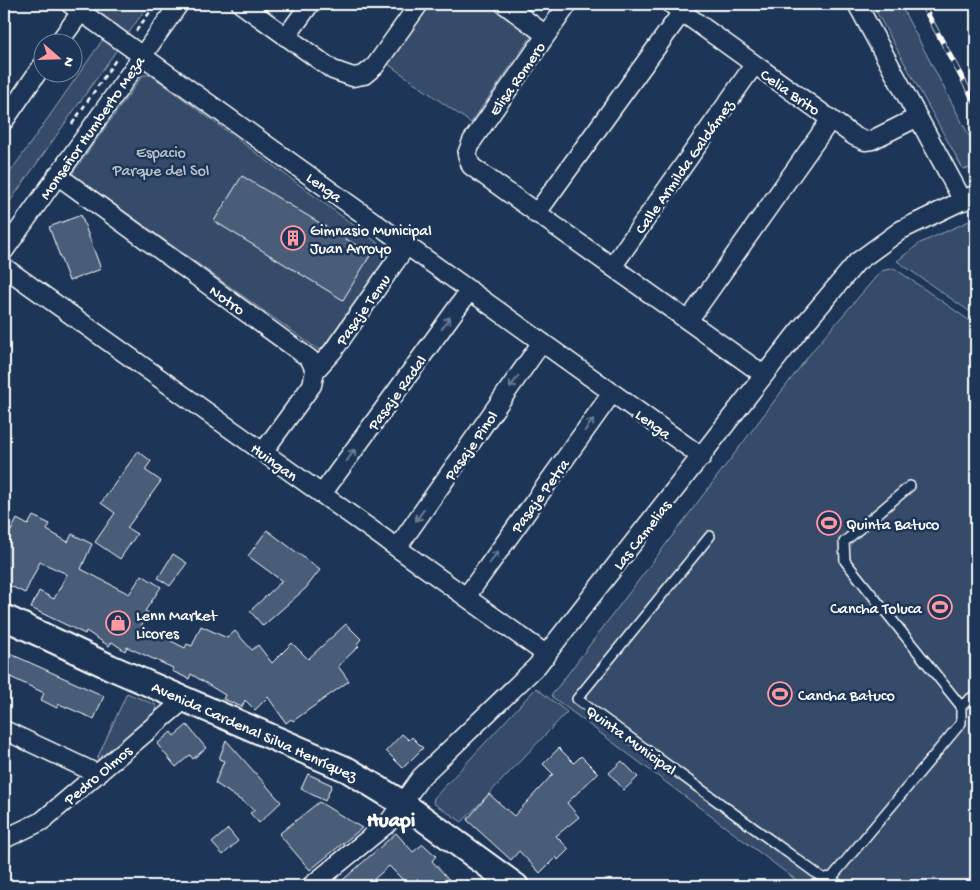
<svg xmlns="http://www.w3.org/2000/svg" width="980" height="890" font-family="'Gochi Hand',sans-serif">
  <rect width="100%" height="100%" fill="#1d3557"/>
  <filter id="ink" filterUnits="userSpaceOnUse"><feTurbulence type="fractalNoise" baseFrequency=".02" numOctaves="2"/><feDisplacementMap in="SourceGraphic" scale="10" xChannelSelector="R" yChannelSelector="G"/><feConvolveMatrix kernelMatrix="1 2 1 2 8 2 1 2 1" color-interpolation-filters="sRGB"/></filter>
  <g filter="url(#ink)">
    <path fill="#364b69" stroke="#9aa5b4" d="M96,4H149L4,210V181L113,25L91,10Z
      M431,4H490L533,34L471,123L388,64Z
      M872,4H900L976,149V168L963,169Z
      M143,75H151L390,252L320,351L72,174Z
      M976,218V316L897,261L920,243Z
      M894,268L976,325V886H804L551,696L813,350L881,271Z
      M536,688L567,712L462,822L433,803L434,798Z
      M127,693L156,705L157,713L102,760L97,759Z"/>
    <path fill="#4a5d79" stroke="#fff" d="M242,176L371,254L343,300L214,221Z
      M81,215L101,269L69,281L49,227Z
      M138,451L151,461L145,470L161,481L127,528L137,534L120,559L95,542L115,513L101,503Z
      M33,516L50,524L47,530L68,542L72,534L92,544L81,569L129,594L142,575L161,587L145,611L149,613L141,626L185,648L187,644L192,646L201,626L227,638L235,631L252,650L258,645L272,663L292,643L308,659L346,624L361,639L357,644L359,646L338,666L349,681L293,721L291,719L286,723L268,697L255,710L245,700L242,707L223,699L225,695L191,674L189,679L172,671L173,668L127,647L125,651L112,642L109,646L86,631L85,634L31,608L39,591L54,599L67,574L40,562L25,593L4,583V527L11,531L17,519L28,525Z
      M267,530L320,570L306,588L263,626L250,611L282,581L248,556Z
      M173,554L187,563L170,586L158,578Z
      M4,651L104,696L94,719L59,704L57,708L41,700L44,693L4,674Z
      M187,725L206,748L193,759L190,755L176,767L157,744L171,732L174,736Z
      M402,734L409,740L412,737L423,748L403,768L386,751Z
      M226,740L281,802L259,823L250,813L255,810L215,783L224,761L219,759Z
      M559,748L574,763L581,756L598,773L567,803L579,817L556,836L569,849L558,860L556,857L540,873L519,851L511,860L467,820L489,794L514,816L553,774L543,764Z
      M622,761L638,777L624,790L609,773Z
      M308,774L332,785L325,801L301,789Z
      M319,802L362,828L310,870L279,834Z
      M228,829L238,841L223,855L212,843Z
      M396,833L413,852L423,844L436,856L432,861L455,886H409L389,866L372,881L376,886H336Z"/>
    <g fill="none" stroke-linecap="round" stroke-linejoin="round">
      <g stroke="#fff" stroke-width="12">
        <path id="lane" d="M710,536L577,699L828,882L961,723V706L845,561L844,542L910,486
          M961,706L976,694"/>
      </g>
      <g stroke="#fff" stroke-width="21">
        <path id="street" d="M70,4L702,457
          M241,4L333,70L353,77L364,75L375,66L419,4
          M504,4L546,35
          M568,4L472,141L467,154L471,166L764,375
          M671,4L854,136L865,141L872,140L918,117
          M857,4L963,201
          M286,37L310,4
          M59,42L81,12
          M4,121L42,66
          M57,175L310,359L315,371L312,385L263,452
          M536,214L682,12
          M4,251L179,4
          M4,267L547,655
          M612,267L754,65
          M688,321L831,119
          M315,371L333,351L407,245
          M322,494L470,290
          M397,548L542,342
          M466,597L612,393
          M4,730L98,774
          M4,839L42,821L184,700
          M828,882L833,886
          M311,886L388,823L421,777L537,666L797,333L857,262L901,230L976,194"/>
      </g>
      <g stroke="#fff" stroke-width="28">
        <path id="secondary" d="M4,617L110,667L348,770L402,803L516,886"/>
      </g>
      <path stroke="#fff" stroke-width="2.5" stroke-dasharray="5 4" stroke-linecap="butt" d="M136,31L156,4
        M72,124L117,58"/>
      <use href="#lane" stroke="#1d3557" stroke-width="9"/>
      <use href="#street" stroke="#1d3557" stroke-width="18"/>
      <use href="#secondary" stroke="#1d3557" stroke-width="24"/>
      <g stroke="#fff" stroke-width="5.5">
        <path id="rail" d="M922,4L976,104"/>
      </g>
      <use href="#rail" stroke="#1d3557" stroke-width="4" stroke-dasharray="11" stroke-linecap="butt"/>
    </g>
    <defs><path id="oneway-shaft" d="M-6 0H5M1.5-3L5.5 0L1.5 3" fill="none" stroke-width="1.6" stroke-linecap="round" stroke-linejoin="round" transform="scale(1.25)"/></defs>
    <g stroke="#6c7c92">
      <use href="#oneway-shaft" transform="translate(446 323) rotate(-54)"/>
      <use href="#oneway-shaft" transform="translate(514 382) rotate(125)"/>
      <use href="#oneway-shaft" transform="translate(589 425) rotate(-54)"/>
      <use href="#oneway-shaft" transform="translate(351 455) rotate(-54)"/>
      <use href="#oneway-shaft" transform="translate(420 515) rotate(125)"/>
      <use href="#oneway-shaft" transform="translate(494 557) rotate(-54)"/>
    </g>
  </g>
  <defs>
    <g id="building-ring" transform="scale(1.25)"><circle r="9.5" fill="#1d3557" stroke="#ff9aa2" stroke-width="1.5"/><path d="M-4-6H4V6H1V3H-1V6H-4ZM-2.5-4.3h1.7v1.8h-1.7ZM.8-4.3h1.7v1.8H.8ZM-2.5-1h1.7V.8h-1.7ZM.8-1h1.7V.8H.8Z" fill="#ff9aa2"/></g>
    <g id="stadium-ring" transform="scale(1.25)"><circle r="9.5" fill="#1d3557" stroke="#ff9aa2" stroke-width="1.5"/><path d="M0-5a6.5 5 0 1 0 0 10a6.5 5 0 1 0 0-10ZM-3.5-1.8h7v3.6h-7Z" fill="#ff9aa2"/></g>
    <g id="shop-ring" transform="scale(1.25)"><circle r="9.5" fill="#1d3557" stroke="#ff9aa2" stroke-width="1.5"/><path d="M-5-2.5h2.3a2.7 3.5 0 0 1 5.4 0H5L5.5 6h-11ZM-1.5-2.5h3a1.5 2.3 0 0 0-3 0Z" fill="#ff9aa2"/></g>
  </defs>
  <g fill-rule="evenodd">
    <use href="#building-ring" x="293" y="238"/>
    <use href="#stadium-ring" x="829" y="523"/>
    <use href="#stadium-ring" x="940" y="607"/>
    <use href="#shop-ring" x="118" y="623"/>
    <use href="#stadium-ring" x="780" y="694"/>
  </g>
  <g text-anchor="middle" stroke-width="5" stroke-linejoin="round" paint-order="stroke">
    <g font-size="16" fill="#fff" stroke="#1d3557">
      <text transform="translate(516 78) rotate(-55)" y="6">Elisa Romero</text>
      <text transform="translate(791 91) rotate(35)" y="6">Celia Brito</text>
      <text transform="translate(91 127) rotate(-55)" y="6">Monseñor Humberto Meza</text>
      <text transform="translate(683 166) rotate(-55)" y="6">Calle Armilda Galdámez</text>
      <text transform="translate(325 186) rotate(36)" y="6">Lenga</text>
      <text transform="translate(228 299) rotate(36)" y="6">Notro</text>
      <text transform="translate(362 309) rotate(-55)" y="6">Pasaje Temu</text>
      <text transform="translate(396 392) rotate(-54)" y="6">Pasaje Radal</text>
      <text transform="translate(654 423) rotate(36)" y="6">Lenga</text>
      <text transform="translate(470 445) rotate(-55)" y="6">Pasaje Pinol</text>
      <text transform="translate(275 461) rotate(36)" y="6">Huingan</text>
      <text transform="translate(539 495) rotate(-54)" y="6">Pasaje Petra</text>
      <text transform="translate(641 534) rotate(-52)" y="6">Las Camelias</text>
      <text transform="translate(255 730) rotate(24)" y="6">Avenida Cardenal Silva Henríquez</text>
      <text transform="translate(632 739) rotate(36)" y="6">Quinta Municipal</text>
      <text transform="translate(97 774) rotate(-40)" y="6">Pedro Olmos</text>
    </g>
    <g font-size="16" fill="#b9c0ca" stroke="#1d3557">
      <text x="161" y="157">Espacio<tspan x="161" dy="18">Parque del Sol</tspan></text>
    </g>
    <g font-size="16" fill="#fff" stroke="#1d3557" text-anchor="start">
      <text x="310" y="235">Gimnasio Municipal<tspan x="310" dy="18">Juan Arroyo</tspan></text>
      <text x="846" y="529">Quinta Batuco</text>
      <text x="922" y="613" text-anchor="end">Cancha Toluca</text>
      <text x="136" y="620">Lenn Market<tspan x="136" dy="18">Licores</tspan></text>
      <text x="798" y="700">Cancha Batuco</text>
    </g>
    <g font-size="21" font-weight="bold" fill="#fff" stroke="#1d3557">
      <text x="391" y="826">Huapi</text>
    </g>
  </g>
  <rect width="980" height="890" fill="none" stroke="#1d3557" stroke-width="20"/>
  <rect x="10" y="10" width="960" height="870" fill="none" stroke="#fff" stroke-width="2" filter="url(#ink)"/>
  <g transform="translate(58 58) rotate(110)"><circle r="24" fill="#1d3557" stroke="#77869a"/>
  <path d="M0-4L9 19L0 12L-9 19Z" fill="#ff9aa2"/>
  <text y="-8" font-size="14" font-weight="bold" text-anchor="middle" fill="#ffffff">N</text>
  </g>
</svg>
